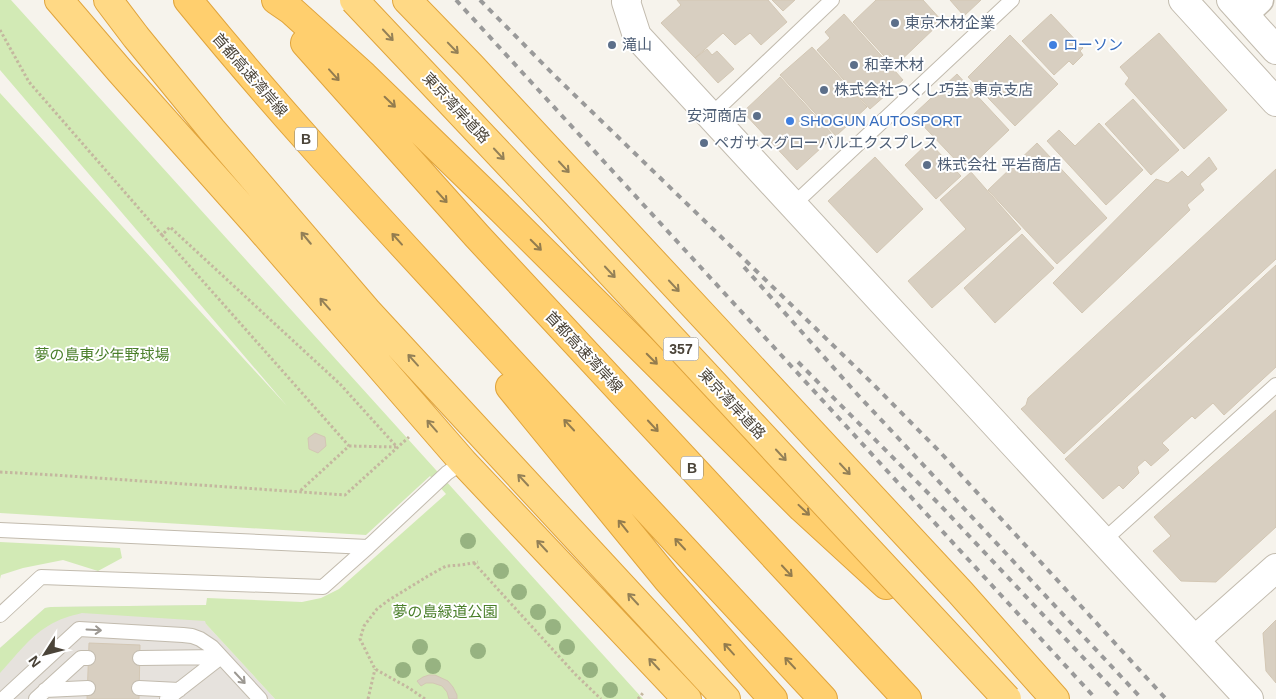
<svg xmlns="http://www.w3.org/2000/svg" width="1276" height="699" font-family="Arial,'Noto Sans JP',sans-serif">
  <rect width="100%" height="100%" fill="#f6f3ec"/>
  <path fill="#e6e2dd" d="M207,605L206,624L275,699H0V648L45,608L51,607Z"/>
  <path fill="#d2eab5" d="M0,0H11L643,699H275L206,624L205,621L82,613C70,616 59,619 48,626C29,637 15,657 0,673V648L45,608L51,607L206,605L207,598L302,602L321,598L339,589L446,494L430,476L366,535L0,513V93L287,406L0,70Z
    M0,542L120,548L122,558L98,571L63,560L23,568L1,575L0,579Z"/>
  <path fill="#d8cfc1" stroke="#d3c7b4" d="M677,0H768L787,22L761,45L750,33L735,45L723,33L695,58L661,23L681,5Z
    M772,0H795L783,11Z
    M876,0H923L942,21L894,67L853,22Z
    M950,0H981L964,16Z
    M844,14L903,80L870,109L817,50L830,38L825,32Z
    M1051,14L1083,48L1080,51L1083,55L1073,65L1069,61L1054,75L1022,41Z
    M1159,33L1227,110L1184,149L1125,84L1129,78L1120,67Z
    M1010,35L1058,84L1015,126L968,77Z
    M812,47L867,107L836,136L780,75Z
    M707,49L712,55L717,51L734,69L718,83L695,58Z
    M957,74L1009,130L966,171L913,115Z
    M780,77L834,136L797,170L743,112Z
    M1133,99L1179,150L1151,175L1105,124Z
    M1099,123L1143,170L1106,205L1047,141L1059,130L1075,146Z
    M929,142L961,176L936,199L905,165Z
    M1037,143L1107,218L1057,264L988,190Z
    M875,157L923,209L877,253L828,201Z
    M1209,157L1217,169L1200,184L1204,190L1187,205L1190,210L1082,313L1053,283L1156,179L1168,183L1182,171L1188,177Z
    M1276,169V259L1064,454L1021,409L1026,405L1028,398Z
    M971,172L1021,229L932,308L908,281L966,229L940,200Z
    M1022,234L1054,268L995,323L964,288Z
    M1276,265V367L1224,415L1213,403L1195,419L1192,416L1162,443L1169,450L1151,466L1145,460L1137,467L1139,473L1123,489L1119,485L1103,499L1065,459Z
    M1276,410V527L1216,582L1181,581L1153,551L1171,536L1154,517Z
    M315,433L325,437L326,446L318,453L309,449L308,438Z
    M1276,620V683L1266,671L1263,633Z
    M89,643L140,645L139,699H87Z
    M429,675H435L448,681L453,687L457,695V699H449L447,692L442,686L433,683H426L421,686L417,681L423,677Z"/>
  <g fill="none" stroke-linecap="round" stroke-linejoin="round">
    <g stroke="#c2bbae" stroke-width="16">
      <path id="service" d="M710,116L832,0
        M793,205L1012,0
        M0,530L368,547
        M1103,541L1276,385
        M0,615L41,577L323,587L368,547L447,473L463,462
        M140,658L221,657
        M139,688L179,690
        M45,690L88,688
        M3,699L79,629L183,635L192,636L200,639L212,647L260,699
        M36,699L81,658H88
        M167,699L221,657"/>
    </g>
    <g stroke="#c2bbae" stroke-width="29">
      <path id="minor" d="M1244,15L1260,0"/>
    </g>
    <g stroke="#c2bbae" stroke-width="30">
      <path id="tertiary" d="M627,0L626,2L637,36L1249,699
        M1183,0L1276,102
        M1231,0L1276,50
        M1195,640L1276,568"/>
    </g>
    <g stroke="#e0a43c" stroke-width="30">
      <path id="trunk" d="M59,0L120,71L259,227L463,462L687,699
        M108,0L136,37L212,130L368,312L726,699
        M407,0L471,66L960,592L1055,699"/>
    </g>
    <g stroke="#e0a43c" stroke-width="30">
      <path id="motorway" d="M188,0C267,97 351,189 436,281C564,421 694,560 823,699
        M276,0L292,11L364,76L502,210L802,508L886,585
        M305,43L477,236L907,699
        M510,387L667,579L773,699"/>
    </g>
    <path stroke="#c4b79f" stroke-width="3" stroke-dasharray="2.5 2.5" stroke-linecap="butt" d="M0,30L29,82L162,235L170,227L340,384L397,447
      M162,235L349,446L300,491
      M349,446L396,447
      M0,472L54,475L345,495L409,437
      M474,563L575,674L601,699
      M368,699L375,669
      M425,699L409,688L375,669L360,639L364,626L377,609L389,600L428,576L446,566L461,565L478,562
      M638,699L643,693"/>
    <use href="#service" stroke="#fff" stroke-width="14"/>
    <use href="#minor" stroke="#fff" stroke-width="26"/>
    <use href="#tertiary" stroke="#fff" stroke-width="28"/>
    <use href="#trunk" stroke="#ffd985" stroke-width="28"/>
    <use href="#motorway" stroke="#ffcf6e" stroke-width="28"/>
    <path stroke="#9a9a9a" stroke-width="4" stroke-dasharray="6 6" stroke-linecap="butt" d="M456,0L1096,699
      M480,0L556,77L872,383L940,452L1166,699
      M744,267L857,394L1142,699
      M798,362L941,506L1122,699"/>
    <g stroke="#e0a43c" stroke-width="30" stroke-linecap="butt">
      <path id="trunk-bridge" d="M354,0L554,212L1007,699"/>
    </g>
    <use href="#trunk-bridge" stroke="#ffd985" stroke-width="28"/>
  </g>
  <g fill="#97b381">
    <circle cx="468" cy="541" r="8"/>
    <circle cx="501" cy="571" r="8"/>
    <circle cx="519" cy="592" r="8"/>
    <circle cx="538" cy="612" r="8"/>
    <circle cx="553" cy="627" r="8"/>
    <circle cx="420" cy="647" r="8"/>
    <circle cx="567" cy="647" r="8"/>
    <circle cx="478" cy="651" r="8"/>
    <circle cx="433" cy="666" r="8"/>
    <circle cx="403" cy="670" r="8"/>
    <circle cx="590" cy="670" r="8"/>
    <circle cx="610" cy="690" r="8"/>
  </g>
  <defs><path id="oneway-shaft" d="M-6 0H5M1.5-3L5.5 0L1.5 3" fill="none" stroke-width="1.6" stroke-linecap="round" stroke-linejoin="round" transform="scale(1.25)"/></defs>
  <g stroke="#938057">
    <use href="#oneway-shaft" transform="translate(388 35) rotate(47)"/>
    <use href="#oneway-shaft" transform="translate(453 48) rotate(46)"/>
    <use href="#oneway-shaft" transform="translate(499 154) rotate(47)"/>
    <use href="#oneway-shaft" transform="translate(564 167) rotate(47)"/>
    <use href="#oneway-shaft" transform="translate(306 238) rotate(-130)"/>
    <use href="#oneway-shaft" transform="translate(610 272) rotate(47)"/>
    <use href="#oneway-shaft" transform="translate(674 286) rotate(47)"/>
    <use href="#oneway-shaft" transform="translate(325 304) rotate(-131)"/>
    <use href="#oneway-shaft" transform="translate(413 360) rotate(-132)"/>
    <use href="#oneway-shaft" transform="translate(432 426) rotate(-131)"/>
    <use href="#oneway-shaft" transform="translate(781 455) rotate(47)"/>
    <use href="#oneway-shaft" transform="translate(845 469) rotate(47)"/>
    <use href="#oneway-shaft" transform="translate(523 480) rotate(-133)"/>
    <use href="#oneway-shaft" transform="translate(542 546) rotate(-133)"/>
    <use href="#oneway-shaft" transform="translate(633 599) rotate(-133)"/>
    <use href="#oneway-shaft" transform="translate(654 664) rotate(-133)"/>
  </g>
  <g stroke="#937c4e">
    <use href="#oneway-shaft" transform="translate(334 75) rotate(48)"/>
    <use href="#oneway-shaft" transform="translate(390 102) rotate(44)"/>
    <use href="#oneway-shaft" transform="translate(442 197) rotate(48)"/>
    <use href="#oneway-shaft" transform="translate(397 239) rotate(-132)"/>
    <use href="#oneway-shaft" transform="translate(536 245) rotate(45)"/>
    <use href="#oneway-shaft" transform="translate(652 359) rotate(45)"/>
    <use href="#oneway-shaft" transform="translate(569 425) rotate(-133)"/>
    <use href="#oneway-shaft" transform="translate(653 426) rotate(47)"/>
    <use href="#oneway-shaft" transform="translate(804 510) rotate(43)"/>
    <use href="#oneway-shaft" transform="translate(623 526) rotate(-129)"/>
    <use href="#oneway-shaft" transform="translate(680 544) rotate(-133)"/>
    <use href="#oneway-shaft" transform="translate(787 571) rotate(47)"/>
    <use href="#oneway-shaft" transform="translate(729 649) rotate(-132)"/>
    <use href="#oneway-shaft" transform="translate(790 663) rotate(-133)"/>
  </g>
  <g stroke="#9c9892">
    <use href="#oneway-shaft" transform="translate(94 630) rotate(3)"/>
    <use href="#oneway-shaft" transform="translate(240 678) rotate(47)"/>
  </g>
  <g fill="#5c6f8a" stroke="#fff" stroke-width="2">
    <circle cx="895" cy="23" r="5"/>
    <circle cx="612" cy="45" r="5"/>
    <circle cx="854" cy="65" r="5"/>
    <circle cx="824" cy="90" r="5"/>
    <circle cx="757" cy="116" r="5"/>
    <circle cx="704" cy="143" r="5"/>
    <circle cx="927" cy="165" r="5"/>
  </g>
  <g fill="#3f7fe0" stroke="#fff" stroke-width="2">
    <circle cx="1053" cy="45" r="5"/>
    <circle cx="790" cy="121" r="5"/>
  </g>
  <g text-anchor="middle" stroke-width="4" stroke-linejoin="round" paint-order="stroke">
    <g fill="#fff" stroke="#817c74" stroke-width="1">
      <rect x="295" y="127.5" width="22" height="23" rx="4"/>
      <rect x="663.5" y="337.5" width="35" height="23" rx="4"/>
      <rect x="681" y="456.5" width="22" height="23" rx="4"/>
    </g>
    <g font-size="14" font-weight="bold" fill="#4b4439">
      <text x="306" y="144">B</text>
      <text x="681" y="354">357</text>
      <text x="692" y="473">B</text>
    </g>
    <g font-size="15" fill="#4e5e75" stroke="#fff" text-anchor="start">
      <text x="905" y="28">東京木材企業</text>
      <text x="622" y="50">滝山</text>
      <text x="864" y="70">和幸木材</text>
      <text x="834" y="95">株式会社つくし巧芸 東京支店</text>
      <text x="747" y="121" text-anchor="end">安河商店</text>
      <text x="714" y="148">ペガサスグローバルエクスプレス</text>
      <text x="937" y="170">株式会社 平岩商店</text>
    </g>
    <g font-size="15" fill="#366cbe" stroke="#fff" text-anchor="start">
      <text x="1063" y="50">ローソン</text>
      <text x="800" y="126">SHOGUN AUTOSPORT</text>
    </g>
    <g font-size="15" fill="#4b4439" stroke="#fff">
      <text transform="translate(250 75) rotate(49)" y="5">首都高速湾岸線</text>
      <text transform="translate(456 108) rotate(47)" y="5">東京湾岸道路</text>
      <text transform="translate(584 352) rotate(47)" y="5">首都高速湾岸線</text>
      <text transform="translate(732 404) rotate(47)" y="5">東京湾岸道路</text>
    </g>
    <g font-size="15" fill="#4a7f2a" stroke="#fff">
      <text x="102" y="360">夢の島東少年野球場</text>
      <text x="445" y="617">夢の島緑道公園</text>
    </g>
  </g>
  <g transform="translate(45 654) rotate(234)" stroke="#ffffff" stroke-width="4" paint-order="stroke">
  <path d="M0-4L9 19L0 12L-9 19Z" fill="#4b4439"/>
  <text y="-8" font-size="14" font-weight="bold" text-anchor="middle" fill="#4b4439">N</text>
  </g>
</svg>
